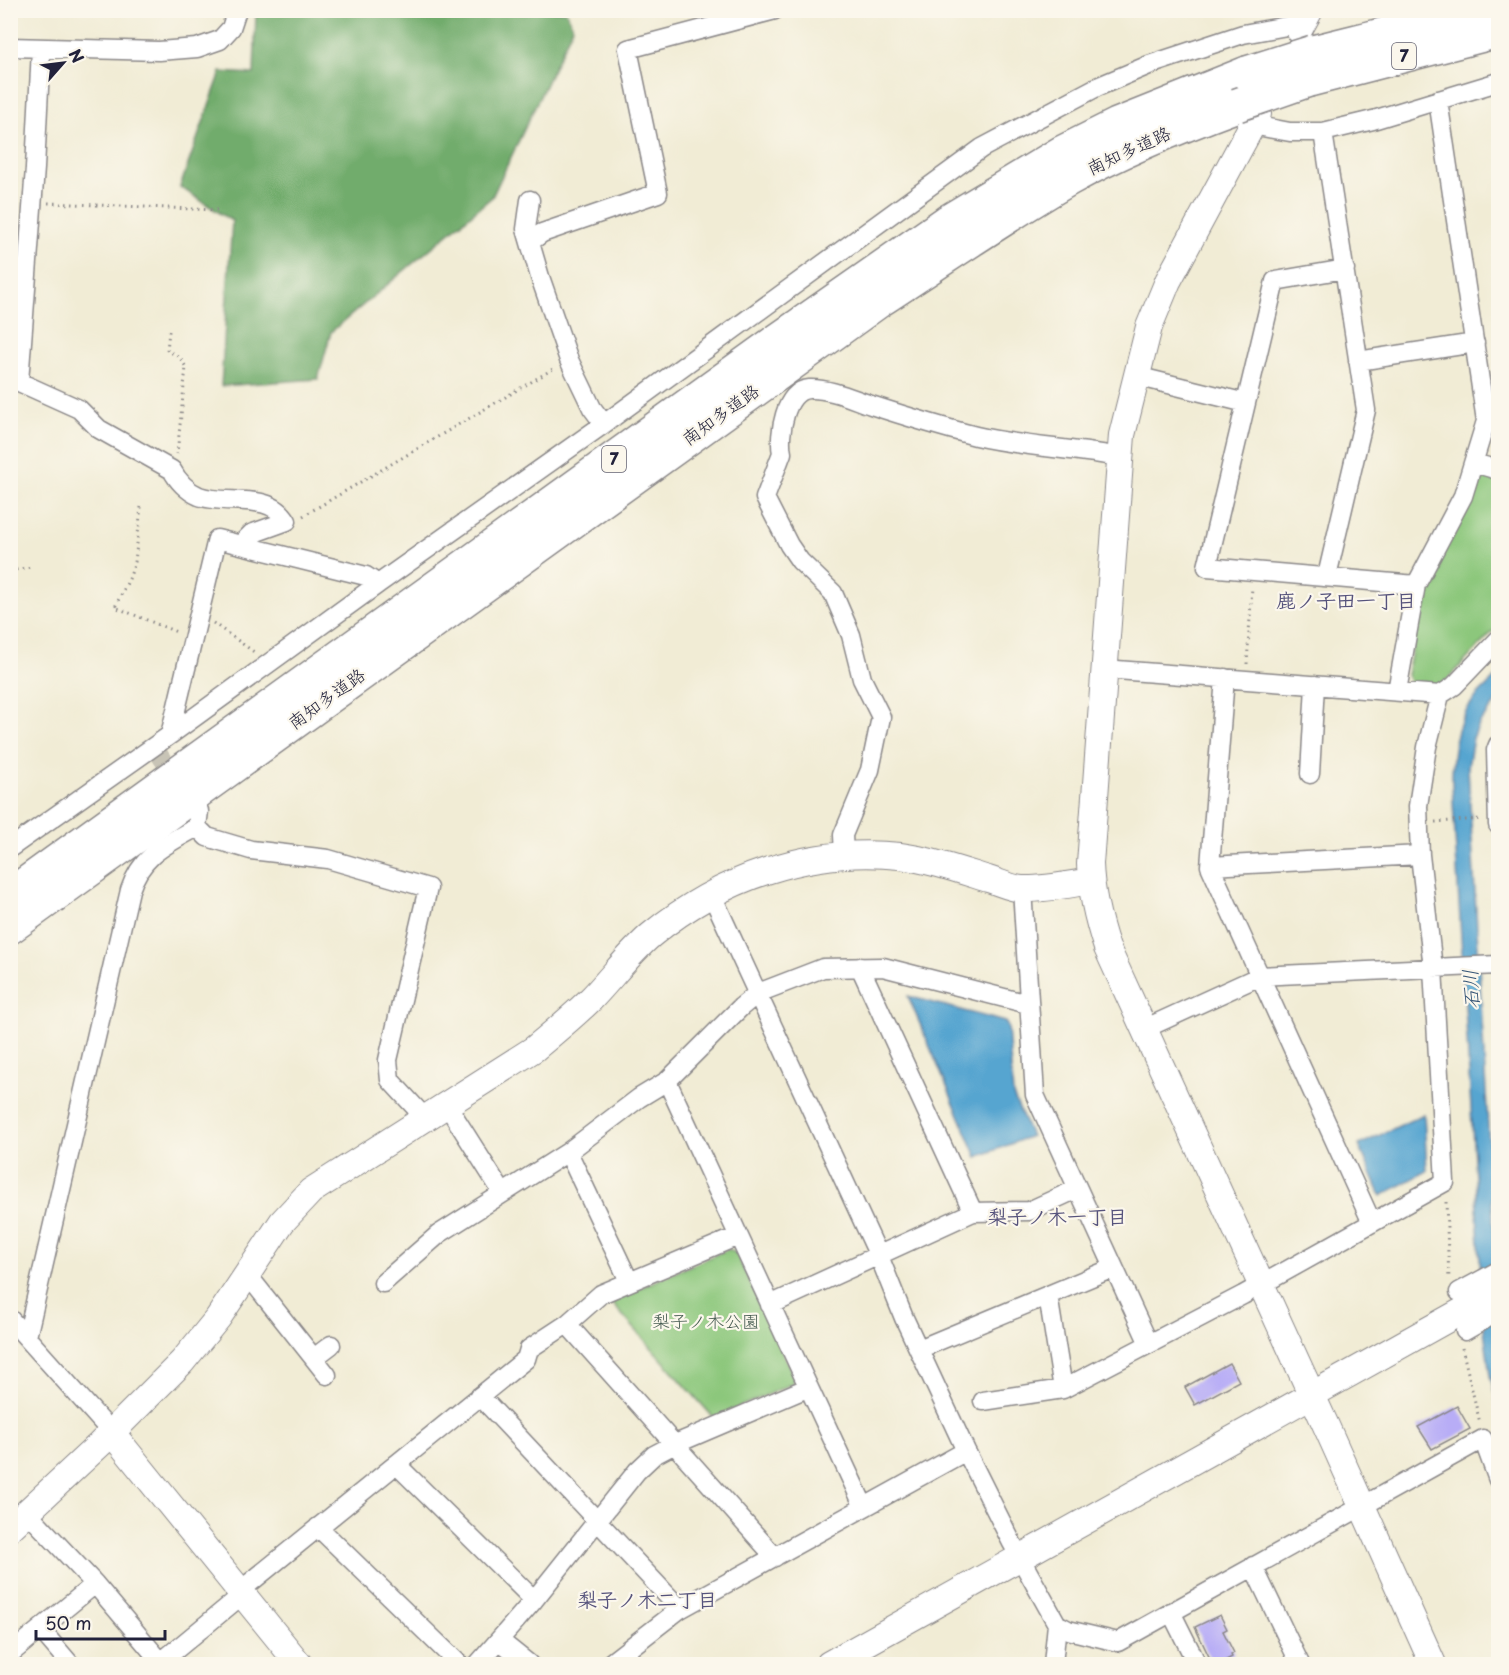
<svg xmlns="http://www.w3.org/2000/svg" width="1509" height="1675" font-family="'Playpen Sans','Klee One',sans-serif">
  <rect width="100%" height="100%" fill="#fbf7ec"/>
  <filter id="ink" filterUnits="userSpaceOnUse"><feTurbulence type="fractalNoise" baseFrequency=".0167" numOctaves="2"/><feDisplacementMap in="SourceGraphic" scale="12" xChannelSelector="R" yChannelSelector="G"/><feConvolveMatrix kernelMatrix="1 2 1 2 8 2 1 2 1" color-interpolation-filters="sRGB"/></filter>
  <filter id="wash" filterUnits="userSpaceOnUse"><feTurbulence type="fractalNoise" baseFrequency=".008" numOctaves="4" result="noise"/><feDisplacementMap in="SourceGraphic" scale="24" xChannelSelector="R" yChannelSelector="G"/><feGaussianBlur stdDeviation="1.35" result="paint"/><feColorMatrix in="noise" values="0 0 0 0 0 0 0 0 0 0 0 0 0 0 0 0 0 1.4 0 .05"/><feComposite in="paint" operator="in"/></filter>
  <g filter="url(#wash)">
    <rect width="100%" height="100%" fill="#f1ecd5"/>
    <path fill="#8cc77c" stroke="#57745c" stroke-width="1.5" d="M1484,474L1498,479V626L1448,679L1438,686L1411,683L1407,675L1425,587L1477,477Z
      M728,1249L736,1253L794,1377L792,1384L714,1418L610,1301Z"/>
    <path fill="#71ac6c" stroke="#4a6754" stroke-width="1.5" d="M256,11H566L573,27L492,197L331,332L318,379L221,386L232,221L180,187L221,72L254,74Z"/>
    <path fill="#57a5d0" stroke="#3c6486" stroke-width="1.5" d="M1498,675V700L1481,721L1473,738L1468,767L1498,1307V1408L1490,1375L1484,1330L1452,784C1452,756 1454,725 1472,702C1479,692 1490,684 1498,675Z
      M908,996L1005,1022L1008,1027L1013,1095L1031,1136L977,1157Z
      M1424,1114L1427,1171L1381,1196L1359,1145Z"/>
    <g id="blocks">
      <path fill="#b8adf6" d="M1229,1363L1239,1381L1195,1405L1185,1387Z
        M1457,1406L1470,1429L1432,1449L1418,1427Z
        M1220,1615L1227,1629L1223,1631L1234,1653L1231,1655L1232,1657L1217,1665H1213L1195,1627Z"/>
    </g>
  </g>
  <g filter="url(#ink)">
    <use href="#blocks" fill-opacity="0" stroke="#8a8788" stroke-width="1.5"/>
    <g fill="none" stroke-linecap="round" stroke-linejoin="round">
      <path stroke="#c8c4b6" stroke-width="18" stroke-dasharray="18 9" stroke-linecap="butt" d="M154,747L179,783"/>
      <g stroke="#8a8788" stroke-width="21">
        <path id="street" d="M10,47L159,51L197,48L220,40L231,28L237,10
          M41,49L35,168L19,382L79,409L99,429L172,470C177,480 187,491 199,496C226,506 270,491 287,521L251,534L241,544
          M1252,125L1290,132H1323L1373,120L1498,82
          M1323,132L1366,410L1327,576
          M530,200L526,229L540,277L569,360L592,408L604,424
          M530,242L542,233L658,193L628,49L775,10
          M1345,269L1275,281L1207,567L1416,585
          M1358,361L1475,343
          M1136,376L1246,403
          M1474,463L1498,470
          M1104,669L1440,695
          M1225,678L1210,866L1372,1223
          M1397,691L1416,585L1463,496L1486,421L1438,100
          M170,735L378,584
          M1498,745L1496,750L1498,825
          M1310,774L1315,685
          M199,811L197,827L207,837L251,850L328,859L428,888L388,1060L390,1080L425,1118
          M10,848L170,735L217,539L366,576L378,584L604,424L982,148L1097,87L1149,65L1243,34L1303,23
          M844,855L843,835L870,770L881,717L862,679L851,635L833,593L800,561L789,545L765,498L782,453C778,435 785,390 809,389C829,388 853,399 871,405C905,416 941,427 976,436C1023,447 1072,448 1120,457
          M1210,866L1420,855
          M1022,889L1035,1095L1149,1344
          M711,893L879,1256L904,1318L966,1451L1012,1543L1057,1624L1053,1664
          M860,967L973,1212
          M1144,1029L1260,976L1498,965
          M667,1081L864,1507
          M447,1105L502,1192
          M568,1152L629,1281
          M247,1274L327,1375
          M383,1283L439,1234L568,1152L639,1098L667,1081L741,1007L758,993L823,968L883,967L1028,1004
          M1459,1292L1498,1271
          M1048,1295L1063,1389
          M770,1305L973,1212L1029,1211L1077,1189
          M10,1319L112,1433
          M567,1324L775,1557
          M1465,1331L1498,1312
          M27,1337L130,890C142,854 166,845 197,827
          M919,1349L1113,1268
          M314,1358L331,1345
          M480,1396L680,1609
          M983,1401L1063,1389L1243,1295L1445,1182L1433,968L1420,855L1418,806L1427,747L1440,695L1454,686L1498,640
          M396,1464L534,1600
          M28,1513L95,1584L161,1662L242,1595L246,1586L526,1359L529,1349L567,1324L601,1294L738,1236
          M318,1527L459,1664
          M1253,1566L1300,1664
          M1171,1612L1197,1664
          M1057,1624L1068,1630L1118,1642L1483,1439L1498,1480
          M41,1630L70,1664
          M499,1640L529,1664
          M10,1654L95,1584
          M478,1664L534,1600L637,1471L654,1455L673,1445L807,1388
          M609,1664L680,1609L966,1451"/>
      </g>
      <g stroke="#8a8788" stroke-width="28">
        <path id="secondary" d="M1299,30L1310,10
          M1258,114L1168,281L1149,327L1122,435L1090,864C1091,893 1098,921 1107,948L1327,1428L1433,1664
          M112,1433L299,1664
          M10,1528L100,1444L182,1362L218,1318L282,1222L311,1191L534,1049C554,1032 574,1016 592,998C612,977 630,953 651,935C720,878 811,846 900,856C930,860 959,870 988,879C999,882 1012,889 1023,889C1042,890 1071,884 1091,881
          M829,1664L1498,1291"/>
      </g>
      <g stroke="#8a8788" stroke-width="36">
        <path id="highway" d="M1313,52L1482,10
          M1309,80L1498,31
          M10,895L778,340L947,222L1063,152L1117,125L1247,73
          M10,927L880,300C943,259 1005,216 1069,179C1122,149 1180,126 1237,105"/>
      </g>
      <path stroke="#8a8788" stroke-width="3" stroke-dasharray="1.5 4.5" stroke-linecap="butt" d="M48,203L217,210
        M169,331L167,350L180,358L186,367L177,454
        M141,507L135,562L129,579L115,607L179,633
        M303,516L553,369
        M10,571L31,567
        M213,623L254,652
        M1247,664L1252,587
        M1435,822L1482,819
        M1446,1202L1449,1279
        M1462,1348L1480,1423"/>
      <use href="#street" stroke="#fff" stroke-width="18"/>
      <use href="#secondary" stroke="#fff" stroke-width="26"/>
      <use href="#highway" stroke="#fff" stroke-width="33"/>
      <g stroke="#8a8788" stroke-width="36" stroke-linecap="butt">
        <path id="highway-bridge" d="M1247,73L1313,52
          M1237,105L1309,80"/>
      </g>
      <use href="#highway-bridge" stroke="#fff" stroke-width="33"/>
    </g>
  </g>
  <g text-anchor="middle" stroke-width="4.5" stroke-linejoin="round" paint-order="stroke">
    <g fill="#fbf7ec" stroke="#636270" stroke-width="1.5">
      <rect x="1392" y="43" width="24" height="26" rx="4.5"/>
      <rect x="602" y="446" width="24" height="26" rx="4.5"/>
    </g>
    <g font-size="16" font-weight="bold" fill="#22223b">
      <text x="1404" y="62">7</text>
      <text x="614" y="465">7</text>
    </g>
    <g font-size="18" fill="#22223b" stroke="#fbf7ec">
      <text transform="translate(1129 151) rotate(-25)" y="6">南知多道路</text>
      <text transform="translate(721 415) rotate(-36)" y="6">南知多道路</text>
      <text transform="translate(327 699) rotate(-36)" y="6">南知多道路</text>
    </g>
    <g font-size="18" fill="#475c52" stroke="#fbf7ec">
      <text x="706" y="1328">梨子ノ木公園</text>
    </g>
    <g font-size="20" font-weight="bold" fill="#56537c" stroke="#fbf7ec">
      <text x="1346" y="608">鹿ノ子田一丁目</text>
      <text x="1057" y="1224">梨子ノ木一丁目</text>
      <text x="647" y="1607">梨子ノ木二丁目</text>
    </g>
    <g font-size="20" font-style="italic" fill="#375677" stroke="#fbf7ec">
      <text transform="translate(1471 989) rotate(-93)" y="7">石川</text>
    </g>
  </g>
  <rect width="1509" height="1675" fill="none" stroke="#fbf7ec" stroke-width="36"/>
  <g transform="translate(63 63) rotate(62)" stroke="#fbf7ec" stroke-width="4.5" paint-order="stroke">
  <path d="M0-4.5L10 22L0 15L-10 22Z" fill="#22223b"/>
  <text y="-9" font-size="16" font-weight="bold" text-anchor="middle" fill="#22223b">N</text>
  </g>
  <path d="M36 1630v9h129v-9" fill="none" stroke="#22223b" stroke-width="3"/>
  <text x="45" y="1630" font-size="18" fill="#22223b" stroke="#fbf7ec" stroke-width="4.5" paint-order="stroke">50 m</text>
</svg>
